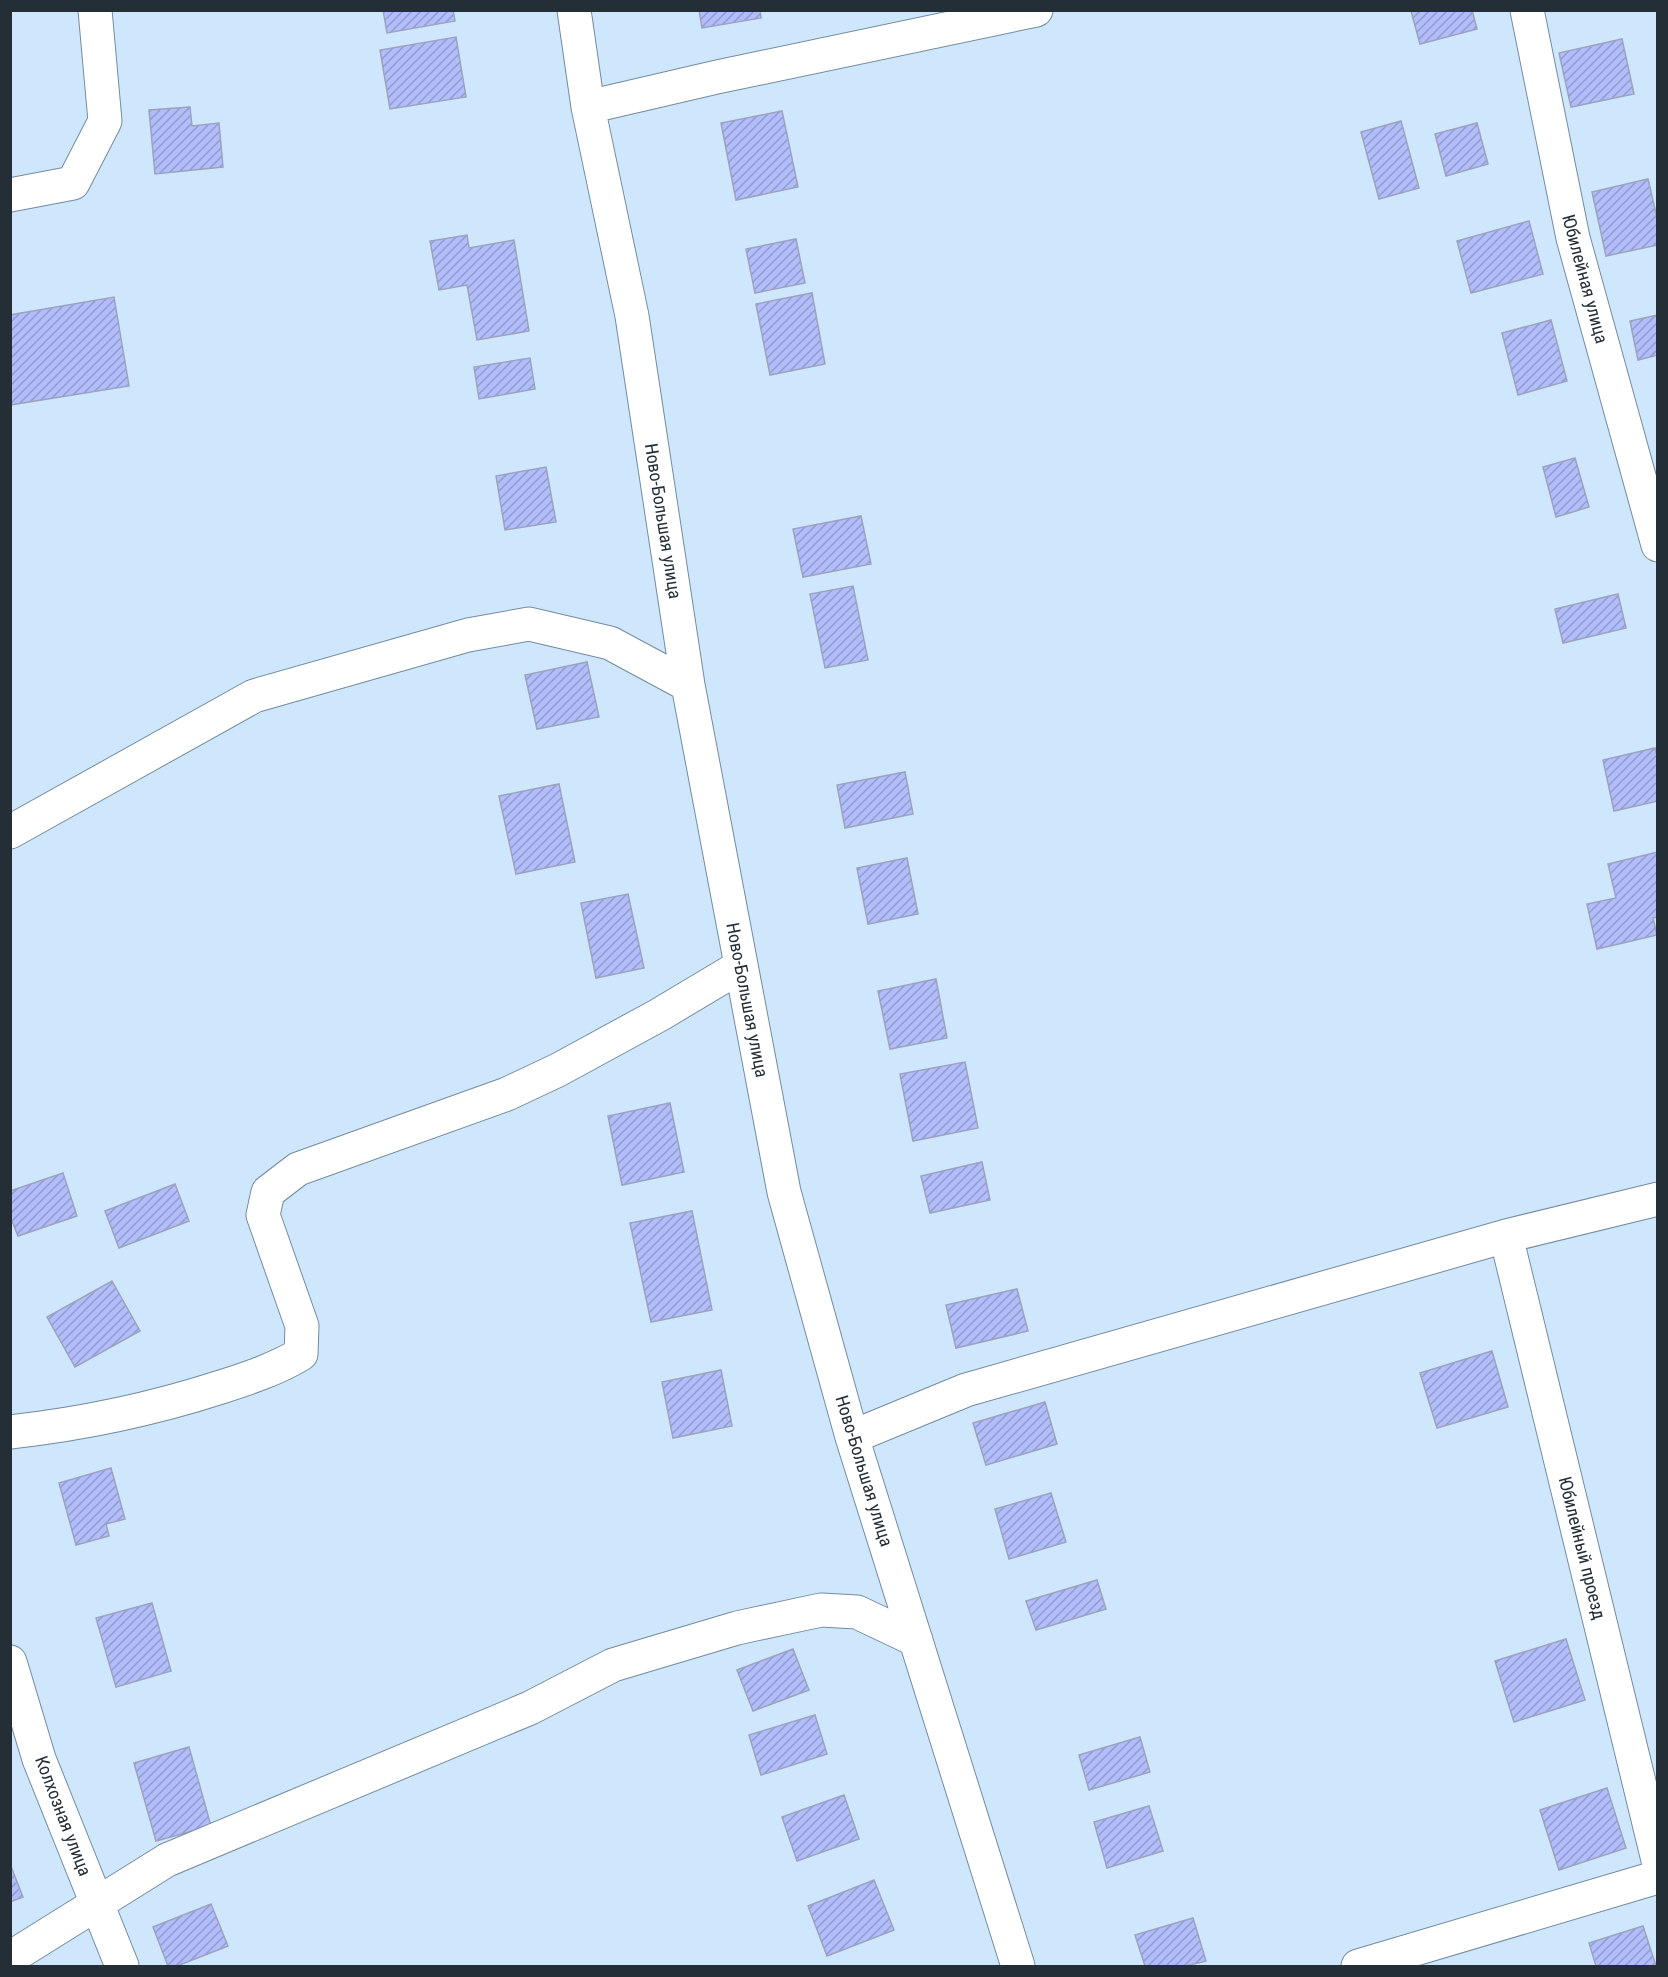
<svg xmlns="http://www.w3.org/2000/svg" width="1668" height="1977" font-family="'Roboto Condensed',sans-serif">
  <defs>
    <pattern id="building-hatch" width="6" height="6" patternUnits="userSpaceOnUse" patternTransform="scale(1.5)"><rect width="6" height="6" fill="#b2befc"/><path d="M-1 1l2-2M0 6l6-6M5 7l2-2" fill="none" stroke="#919bcd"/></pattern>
  </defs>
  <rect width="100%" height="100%" fill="#cfe7fd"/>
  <path fill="url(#building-hatch)" stroke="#9ca2bd" stroke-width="1.5" d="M383,10H453L455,21L387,33Z
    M699,10H760L761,18L702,28Z
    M1472,10L1477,29L1420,44L1411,11Z
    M456,37L466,97L390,109L380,50Z
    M1622,39L1634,94L1571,107L1559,53Z
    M190,107L192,126L219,123L223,167L155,174L149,110Z
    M782,111L798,187L736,200L721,123Z
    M1401,121L1419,188L1379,199L1361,132Z
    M1477,123L1488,164L1446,176L1435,134Z
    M1648,179L1658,222V245L1606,256L1592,192Z
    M1529,221L1543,274L1471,293L1457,241Z
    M467,235L469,248L514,240L529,331L477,340L467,285L439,290L430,241Z
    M796,239L805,283L755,293L746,249Z
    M812,293L825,364L770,375L756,304Z
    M114,297L129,386L10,405V315Z
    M1658,315V355L1638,360L1630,321Z
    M1551,320L1567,381L1518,395L1502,333Z
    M530,358L535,389L479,399L474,367Z
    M1575,458L1589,507L1556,517L1543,467Z
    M546,467L556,522L505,530L496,476Z
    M861,516L871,564L803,577L793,529Z
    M853,586L868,660L825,668L810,594Z
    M1618,594L1626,628L1563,643L1555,609Z
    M587,662L599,717L537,729L525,675Z
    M1655,748L1658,760V801L1614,811L1603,760Z
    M905,772L913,814L845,828L837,785Z
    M559,784L575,862L516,874L499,796Z
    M1658,852V917L1653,918L1657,935L1597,949L1587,904L1616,898L1608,864Z
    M907,858L918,914L868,924L857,868Z
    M628,894L644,968L596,978L581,903Z
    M936,979L947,1038L890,1049L878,991Z
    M965,1062L978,1128L913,1141L900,1074Z
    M670,1103L684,1172L622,1185L608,1116Z
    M982,1162L990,1200L930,1213L921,1176Z
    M63,1173L77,1216L18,1236L10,1216V1191Z
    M175,1184L189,1221L119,1248L105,1211Z
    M692,1211L712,1310L651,1322L630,1223Z
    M112,1281L140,1331L75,1367L47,1317Z
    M1017,1289L1028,1331L956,1348L946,1305Z
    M1492,1351L1508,1407L1437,1428L1420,1373Z
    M721,1370L732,1426L673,1438L662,1382Z
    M1045,1402L1057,1444L986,1465L973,1423Z
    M111,1468L125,1519L106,1524L109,1536L76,1545L59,1483Z
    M1051,1493L1066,1542L1009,1559L995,1509Z
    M1097,1580L1106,1609L1036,1630L1026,1601Z
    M152,1603L171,1671L116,1687L96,1618Z
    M1566,1639L1585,1700L1514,1722L1495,1661Z
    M793,1649L809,1690L753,1711L737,1670Z
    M815,1715L827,1754L761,1775L749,1735Z
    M1140,1737L1150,1772L1089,1790L1079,1755Z
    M189,1747L211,1826L156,1841L134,1763Z
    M1607,1788L1626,1848L1559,1870L1540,1810Z
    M844,1795L859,1839L797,1861L782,1817Z
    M1149,1806L1163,1851L1107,1868L1094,1822Z
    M10,1864L23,1897L10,1902Z
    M874,1880L894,1930L827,1956L808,1906Z
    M211,1904L228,1946L177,1966H168L153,1927Z
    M1193,1918L1206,1961L1186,1966H1145L1135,1935Z
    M1643,1926L1656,1966H1596L1589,1943Z"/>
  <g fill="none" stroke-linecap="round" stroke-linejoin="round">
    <g stroke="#748b9f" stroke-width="35">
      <path id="minor" d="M574,10L588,107L632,316L688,685L784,1192L852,1437L1018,1966
        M1527,10L1573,238L1658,545
        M588,107L717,77L1036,10
        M10,195L73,183L105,121L95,10
        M10,832L254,696L468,635L529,624L610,643L688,685
        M1506,1236L1658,1860
        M10,1432C82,1424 153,1409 221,1387C249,1378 276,1369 301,1354L302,1326L263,1215L268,1192L298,1169L507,1094L558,1070L659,1015L741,966
        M852,1437L966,1390L1506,1236L1658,1199
        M10,1662L39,1759L122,1966
        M10,1958L167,1860L530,1708L613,1665L737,1628L821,1610L857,1612L916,1640
        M1358,1966L1658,1877"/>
    </g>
    <use href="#minor" stroke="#fff" stroke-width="33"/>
  </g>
  <g text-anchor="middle" stroke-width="4.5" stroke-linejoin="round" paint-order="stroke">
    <g font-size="18" fill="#242e36" stroke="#fff">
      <text transform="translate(1585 279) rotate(75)" y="6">Юбилейная улица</text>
      <text transform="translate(663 521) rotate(81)" y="6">Ново-Большая улица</text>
      <text transform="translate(747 1000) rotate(79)" y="6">Ново-Большая улица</text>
      <text transform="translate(864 1471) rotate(73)" y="6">Ново-Большая улица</text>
      <text transform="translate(1582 1548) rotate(76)" y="6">Юбилейный проезд</text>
      <text transform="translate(63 1816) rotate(69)" y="6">Колхозная улица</text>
    </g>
  </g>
  <rect width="1668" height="1977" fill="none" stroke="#242e36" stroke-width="24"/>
</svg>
